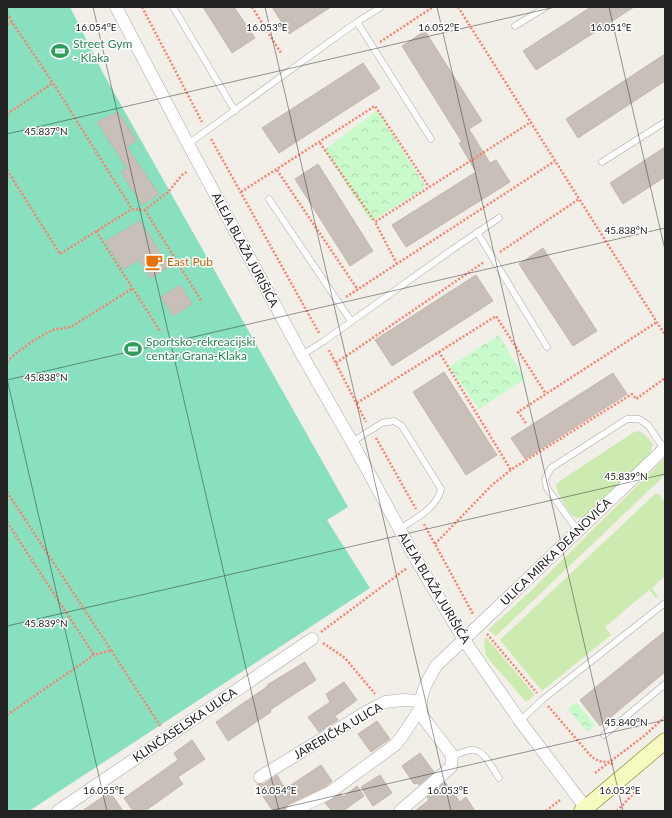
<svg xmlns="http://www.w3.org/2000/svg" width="672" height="818" font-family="Lato,sans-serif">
  <defs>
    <pattern id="park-crowns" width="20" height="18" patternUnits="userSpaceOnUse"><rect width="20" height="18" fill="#c8facc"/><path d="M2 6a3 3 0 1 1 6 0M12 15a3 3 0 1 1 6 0" fill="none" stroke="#acd6af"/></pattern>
  </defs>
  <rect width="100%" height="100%" fill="#f2efe9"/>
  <path fill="#cdebb0" d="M638,431L644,434L653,444L650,454L585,517C581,518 577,519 573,516C567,511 557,492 556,485L560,481L634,432Z
    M665,458V475L496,636L488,630L534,588Z
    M655,494H659L665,503V576L652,588L658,596L656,598L649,590L605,627L611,635L542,691L500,640Z
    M486,637L535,695L526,702L486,656L484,643Z"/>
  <path fill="url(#park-crowns)" d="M378,110L426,187L371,222L324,150Z
    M499,335L525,379L479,409L449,367Z
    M576,702L595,725L587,732L568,709Z"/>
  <path fill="#88e0be" d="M7,7H70L103,73L348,507L327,520L370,588L29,811H7Z"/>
  <path fill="#c7bfb8" stroke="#c4b6ab" d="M203,7H234L255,38L232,53Z
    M272,7H331L289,34Z
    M591,7H634L536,70L523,51Z
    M425,31L482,121L469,129L490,163L496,160L510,182L406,247L392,225L476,172L459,143L462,142L402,46Z
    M665,54V81L578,138L566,119Z
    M363,63L380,88L279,153L262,128Z
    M118,112L137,141L127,147L159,194L142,205L121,172L127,168L97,122Z
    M665,147V177L623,204L610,183Z
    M318,164L373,251L350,266L295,179Z
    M140,221L169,266L151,278L139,260L123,269L106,241Z
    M543,248L597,331L573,346L519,264Z
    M476,275L493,301L392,366L375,340Z
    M180,285L192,304L173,316L161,297Z
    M444,372L497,455L466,475L413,392Z
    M613,373L627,394L525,459L511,438Z
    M665,631V672L600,726L580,700Z
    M305,662L316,680L270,710L271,712L228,741L216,722L268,686L267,685Z
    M344,682L357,700L335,716L338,720L319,732L308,717L330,702L326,694Z
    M377,721L390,739L371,752L358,734Z
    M192,740L205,759L178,777L183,784L145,811H133L124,798L178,760L174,753Z
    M420,753L434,772L419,785L417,783L414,784L402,766Z
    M321,765L332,781L325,787L289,804L286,807L285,811H273L264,798L257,784H264L277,775L285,789Z
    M380,775L392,793L373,806L361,787Z
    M445,782L460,802L466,797L475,811H415L429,800L427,797Z
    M357,786L364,796L343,811H332L325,803L341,794L343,797Z
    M110,792L123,811H82Z"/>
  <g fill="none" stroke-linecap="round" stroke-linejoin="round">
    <g stroke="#a9a9a9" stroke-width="7">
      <path id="service" d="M173,7L235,111
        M357,22L431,139
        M515,26L546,7
        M188,144L357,22L381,7
        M602,162L665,122
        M269,199L351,321
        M477,232L547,347
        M302,355L324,341L453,249L499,218
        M352,442L382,423L394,421L402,426L441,489C437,508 415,519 399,529
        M578,531L547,488L545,479L551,468L627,419H639L648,425L664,449
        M520,721L542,700L665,603
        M604,735L665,684
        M452,755C459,755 464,751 470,750C484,748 492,768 499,778"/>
    </g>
    <g stroke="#a9a9a9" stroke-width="13">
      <path id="minor" d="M116,7L188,144L302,355L352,442L417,561L464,640L520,721L588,811
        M260,777L366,712L385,702L403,700L420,701
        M58,811L312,639
        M292,811L329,793L395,745L403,735L420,709
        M400,811L451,767L452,755L422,716C417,698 427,681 436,666L665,448"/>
    </g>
    <g stroke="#707d05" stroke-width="17">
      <path id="secondary" d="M582,811L665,741"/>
    </g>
    <path stroke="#fa8072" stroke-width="2.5" stroke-dasharray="2 2" stroke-linecap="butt" d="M142,7L202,122
      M252,7L281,53
      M458,7L665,335
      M7,13L12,22
      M7,25L12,22L53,83L132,209
      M380,42L433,7
      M7,114L53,83
      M211,139L319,333
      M320,143L375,222
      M7,170L60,254L132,209L145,210L169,191L182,175L188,171
      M277,170L358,290
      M241,192L375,106L429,187
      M145,210L202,302
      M96,231L160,331
      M500,252L579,199
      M397,264L375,222L531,122
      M346,297L555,161
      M329,350L366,422
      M439,352L496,316L546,394
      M7,362L15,354L33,341L52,330L71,327L133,288
      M336,363L484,262
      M357,403L439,352L511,470
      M526,423L518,412L657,322
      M376,438L416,509
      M7,492L111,650
      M7,522L94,655
      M424,524L473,614
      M435,544L492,485L512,469L632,394L636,399L665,378
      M321,632L407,568
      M487,634L537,693
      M323,643L345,658L375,694
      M548,706L590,755C596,761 601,762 610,762L614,766
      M7,715L94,655L111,650L161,727
      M595,773L644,736L665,717
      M546,811L560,800
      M617,811L635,792L633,789"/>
    <use href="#service" stroke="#fff" stroke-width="6"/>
    <use href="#minor" stroke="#fff" stroke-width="12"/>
    <use href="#secondary" stroke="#f7fabf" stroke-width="16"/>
  </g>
  <path fill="none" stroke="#222" stroke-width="1" stroke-opacity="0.45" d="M93,7L279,811M265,7L451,811M437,7L623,811M609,7L665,250M7,134L555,7M7,379L107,811M7,380L665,228M7,626L665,474M269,811L665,720"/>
  <defs>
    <g id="stadium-bare" transform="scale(1.38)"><path d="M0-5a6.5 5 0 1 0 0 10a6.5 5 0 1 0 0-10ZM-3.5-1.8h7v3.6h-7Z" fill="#2e9e5b" stroke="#fff" stroke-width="2.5" paint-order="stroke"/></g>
    <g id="cafe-bare" transform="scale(1.38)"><path d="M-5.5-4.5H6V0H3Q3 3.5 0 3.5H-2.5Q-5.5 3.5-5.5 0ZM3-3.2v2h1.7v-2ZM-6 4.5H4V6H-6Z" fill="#e8710a" stroke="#fff" stroke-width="2.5" paint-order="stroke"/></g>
  </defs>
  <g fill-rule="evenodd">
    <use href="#stadium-bare" x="60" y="51"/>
    <use href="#cafe-bare" x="154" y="262"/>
    <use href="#stadium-bare" x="133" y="349"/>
  </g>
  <g text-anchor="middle" stroke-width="3" stroke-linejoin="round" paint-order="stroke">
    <g font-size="12" fill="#27864d" stroke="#fff" text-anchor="start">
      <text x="73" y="48">Street Gym<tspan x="73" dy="14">- Klaka</tspan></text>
      <text x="146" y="346">Sportsko-rekreacijski<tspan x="146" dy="14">centar Grana-Klaka</tspan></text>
    </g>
    <g font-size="12" fill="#222" stroke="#fff">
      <text transform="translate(245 250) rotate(62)" y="4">ALEJA BLAŽA JURIŠIĆA</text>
      <text transform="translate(556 552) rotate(-44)" y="4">ULICA MIRKA DEANOVIĆA</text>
      <text transform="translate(434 588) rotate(59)" y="4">ALEJA BLAŽA JURIŠIĆA</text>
      <text transform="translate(185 725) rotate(-34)" y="4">KLINČASELSKA ULICA</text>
      <text transform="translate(338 731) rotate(-30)" y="4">JAREBIČKA ULICA</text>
    </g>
    <g font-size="12" fill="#c56008" stroke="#fff" text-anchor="start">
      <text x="167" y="266">East Pub</text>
    </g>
  </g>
  <g font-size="10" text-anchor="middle" fill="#222" stroke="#fff" stroke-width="3" stroke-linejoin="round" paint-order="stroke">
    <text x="96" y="31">16.054°E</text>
    <text x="267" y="31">16.053°E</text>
    <text x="439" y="31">16.052°E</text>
    <text x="611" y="31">16.051°E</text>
    <text x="46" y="135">45.837°N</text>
    <text x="626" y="234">45.838°N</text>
    <text x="46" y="381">45.838°N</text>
    <text x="626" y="480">45.839°N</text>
    <text x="46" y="627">45.839°N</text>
    <text x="626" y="726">45.840°N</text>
    <text x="104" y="794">16.055°E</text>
    <text x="276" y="794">16.054°E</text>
    <text x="448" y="794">16.053°E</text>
    <text x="620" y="794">16.052°E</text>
  </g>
  <rect width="672" height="818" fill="none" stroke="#222222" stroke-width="16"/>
</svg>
